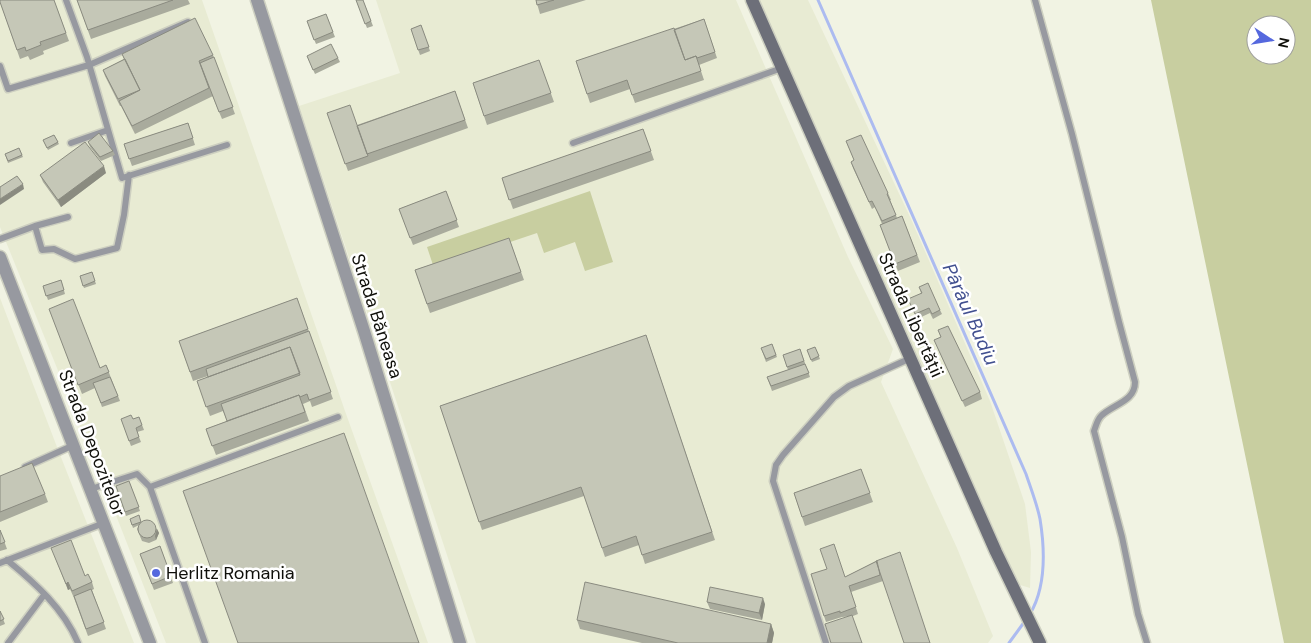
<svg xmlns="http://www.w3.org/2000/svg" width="1311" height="643" font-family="'DM Sans',sans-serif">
  <rect width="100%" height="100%" fill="#f1f3e3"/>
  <path fill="#e8ebd3" d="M0,0H202L345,411L428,643H166L101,477L0,227Z
    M376,0H736L848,257L893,349L881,382L957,548L993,636L988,643H476L299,106L400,73Z
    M759,0H808L911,219L990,401L1025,504L1031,552L1030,588L1017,584Z
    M0,298L57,447L134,643H0Z"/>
  <path fill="#c8cea0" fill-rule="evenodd" d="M1151,0H1311V643H1284ZM1256,25H1286V55H1256Z
    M590,191L613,262L585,271L575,242L544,253L537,233L434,268L427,247Z"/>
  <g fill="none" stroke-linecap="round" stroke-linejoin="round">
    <path stroke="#acbbf0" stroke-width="3" d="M818,0L1026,474C1031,489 1037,504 1040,519C1045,550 1046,587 1030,614
      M1009,643L1025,621"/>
    <g stroke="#cdcfc0" stroke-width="9">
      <path id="service" d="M66,0L87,57L122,178L227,145
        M1035,0L1072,134L1119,322L1135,382C1135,402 1113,404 1101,416C1097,420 1096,426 1094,431L1122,537L1138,614L1147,643
        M0,66L8,89L89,65L188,22
        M71,143L108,130
        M573,143L782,68
        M35,226L42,250L54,249L75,259L117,248L124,215L129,175
        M0,239L35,226L68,217
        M25,467L74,445
        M150,487L338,417
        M91,489L137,474L150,487L205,643
        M7,560C35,583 64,609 78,643
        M0,563L104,523
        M8,643L44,595
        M826,643L773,481L776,465L783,455L834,397L849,386L911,358"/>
    </g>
    <g stroke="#cdcfc0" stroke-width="15">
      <path id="minor" d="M257,0L364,331L460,643"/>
    </g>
    <g stroke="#cdcfc0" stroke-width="15">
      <path id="tertiary" d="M0,257L150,643"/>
    </g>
    <g stroke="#cdcfc0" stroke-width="15">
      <path id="secondary" d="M752,0L996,552L1040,643"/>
    </g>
    <use href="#service" stroke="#9799a0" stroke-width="6"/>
    <use href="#minor" stroke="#9799a0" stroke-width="12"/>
    <use href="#tertiary" stroke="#9799a0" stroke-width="12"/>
    <use href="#secondary" stroke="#6d6f79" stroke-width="12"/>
  </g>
  <path fill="#a9ab9d" d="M54,0L69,41L43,51L44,54L30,60L28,56L20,59L0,2Z
    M77,0H188L190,4L91,39Z
    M356,0H363L373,26L367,28Z
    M536,0H586L540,14Z
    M326,14L335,37L316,44L307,21Z
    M704,19L717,58L699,65L704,80L635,103L630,89L590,103L576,61Z
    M421,25L430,51L420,55L411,29Z
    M122,54L213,55L235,114L222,119L212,95L213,96L135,134L121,106H120L105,76L103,70L124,59Z
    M307,56L338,58L340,62L315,74Z
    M539,60L554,102L487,125L473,83Z
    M455,91L468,128L348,171L327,113L357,125Z
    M188,123L195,145L132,166L124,144Z
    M643,129L654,160L513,209L502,178Z
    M54,135L59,144L48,150L43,140Z
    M846,141L888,193L891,200H890L897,218L902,216L920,262L898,271L880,225L882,224L875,207L872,209L853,168L851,162L854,160Z
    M88,142L113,151L115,155L101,161L90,147Z
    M19,148L23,157L8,163L5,154Z
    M106,173L61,207L43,182L40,175Z
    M446,191L459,227L413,245L399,209Z
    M509,238L524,280L430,313L415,270Z
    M92,272L96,284L84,288L80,276Z
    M61,280L65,294L48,300L43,286Z
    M919,287L940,310L942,314L933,319L930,313L917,319L910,303L921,293Z
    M297,298L333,399L312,407L310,401L303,404L309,421L216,455L206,429L227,421L223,411L210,416L197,381L208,377V376L193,381L179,341Z
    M49,309L100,368L106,365L120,401L102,407L95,388L82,394Z
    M938,330L980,392L982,399L965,407L934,340L941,337Z
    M646,335L715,540L645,564L639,545L605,557L584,496L482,530L440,406Z
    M772,344L777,357L766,362L761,348Z
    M815,347L820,359L812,362L807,350Z
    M800,349L810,377L772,391L767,377L788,370L783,355Z
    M139,417L144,430L137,432L141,442L131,446L121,419H133Z
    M861,469L873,502L805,526L794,493Z
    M0,476L45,494L48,502L0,522Z
    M129,481L140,511L126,516L116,486Z
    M130,519L141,522L157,529L159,533L156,540L149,543L142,541L137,529L139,525L133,528Z
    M0,530L7,549L0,551Z
    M160,546L173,583L154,590L140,554Z
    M54,555L85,576L92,582L94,589L92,590L106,629L88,636L74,598L70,589L68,590Z
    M876,561L883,581L851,592L858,614L853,616L842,617L826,622L824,616L845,577Z
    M707,602L765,604L762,620L710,609Z
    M0,611L5,624L0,626Z
    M577,620L771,624L774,633L772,643H642L580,629Z"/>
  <path fill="#8a8b80" d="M104,166L106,173L61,207L58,200Z
    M23,184L24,189L0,205V199Z
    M157,529L159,533L156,540L155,536Z
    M68,582L70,589L68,590L66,584Z
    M763,598L765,604L762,620L759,613Z
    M771,624L774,633L772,643H767Z"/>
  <path fill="#c5c7b7" stroke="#8a8b80" d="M0,0H54L66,33L40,42L41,45L26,51L25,47L17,50L0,2Z
    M77,0H173L88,30Z
    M356,0H363L371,21L365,24Z
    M536,0H554L537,5Z
    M326,14L333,32L314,40L307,21Z
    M195,18L213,55L199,61L209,88L132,126L119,101L140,90L122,54Z
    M704,19L715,52L697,58L696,56L685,60L674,30Z
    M421,25L429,47L418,50L411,29Z
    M674,28L685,60L696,56L701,71L632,95L627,80L587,94L576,61Z
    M331,44L338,58L313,70L307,56Z
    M214,57L233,107L219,112L200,63Z
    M125,59L140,90L118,99L103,70Z
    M539,60L551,93L484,116L473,83Z
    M455,91L465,120L367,154L357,126Z
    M350,105L368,156L345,164L327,113Z
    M188,123L193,138L129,159L124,144Z
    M643,129L651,151L509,200L502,178Z
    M99,133L113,151L100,157L88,142Z
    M54,135L58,142L47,148L43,140Z
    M861,135L888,193L887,194L896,215L882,221L872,201L869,202L851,162L854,160L846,141Z
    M85,142L104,166L58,200L40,175Z
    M19,148L22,155L8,161L5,154Z
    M17,176L23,184L0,199V187Z
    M446,191L457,220L410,238L399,209Z
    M902,216L917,255L895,264L880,225Z
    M509,238L521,272L427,304L415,270Z
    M92,272L95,281L83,286L80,276Z
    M61,280L64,290L46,296L43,286Z
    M928,283L940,310L932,314L929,308L915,314L908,299L922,293L919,287Z
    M297,298L308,329L190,372L179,341Z
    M73,299L100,368L106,365L109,372L78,385L49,309Z
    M948,326L980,392L962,401L934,340L941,337L938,330Z
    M309,331L331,392L309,400L307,394L300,397L299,395L227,421L221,404L300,375L290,347L208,377L206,369Z
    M646,335L712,532L642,555L636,536L602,548L581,487L479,522L440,406Z
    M772,344L776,355L766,359L761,348Z
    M290,347L300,373L206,407L197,381Z
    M815,347L819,356L811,360L807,350Z
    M800,349L804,361L787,367L783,355Z
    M805,364L809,373L771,386L767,377Z
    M110,377L118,396L101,403L93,383Z
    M299,395L305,412L212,446L206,429Z
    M131,415L133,419L139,417L142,425L136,428L139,437L129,441L121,419Z
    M344,433L419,643H238L183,491Z
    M32,463L45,494L0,512V476Z
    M861,469L870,493L802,517L794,493Z
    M129,481L139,507L125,512L116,486Z
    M139,515L141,522L132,525L130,519Z
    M138 529a9 9 0 1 1 18 0a9 9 0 1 1-18 0Z
    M0,530L5,542L0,544Z
    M71,540L85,576L88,574L92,582L72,591L68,582L66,584L51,548Z
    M834,544L845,577L877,561L880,575L849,586L856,607L840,613V611L824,616L811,574L827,569L820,549Z
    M160,546L171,576L152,584L140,554Z
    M900,552L930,643H904L876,561Z
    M585,582L771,624L767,643H678L577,620Z
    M710,587L763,598L759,613L707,602Z
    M91,589L104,622L86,629L74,596Z
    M0,611L4,619L0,621Z
    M852,615L862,643H831L825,624Z"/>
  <circle fill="#5568de" stroke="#fff" stroke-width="2" cx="156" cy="573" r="5"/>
  <g text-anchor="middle" stroke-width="5" stroke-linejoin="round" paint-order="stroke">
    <g font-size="18" fill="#0f0f0a" stroke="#fff">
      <text transform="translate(911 315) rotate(66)" y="6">Strada Libertății</text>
      <text transform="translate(377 316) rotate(72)" y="6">Strada Băneasa</text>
      <text transform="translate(92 443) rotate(69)" y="6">Strada Depozitelor</text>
    </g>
    <g font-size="18" fill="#0f0f0a" stroke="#fff" text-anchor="start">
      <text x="166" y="579">Herlitz Romania</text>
    </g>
    <g font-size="19" font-style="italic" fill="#425090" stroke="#fff">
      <text transform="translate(971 314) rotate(66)" y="7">Pârâul Budiu</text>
    </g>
  </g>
  <g transform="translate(1271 40) rotate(102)"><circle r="24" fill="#ffffff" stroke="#9f9f9d"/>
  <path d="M0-4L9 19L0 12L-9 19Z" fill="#5568de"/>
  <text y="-8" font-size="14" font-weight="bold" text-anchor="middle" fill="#0f0f0a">N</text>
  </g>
</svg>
